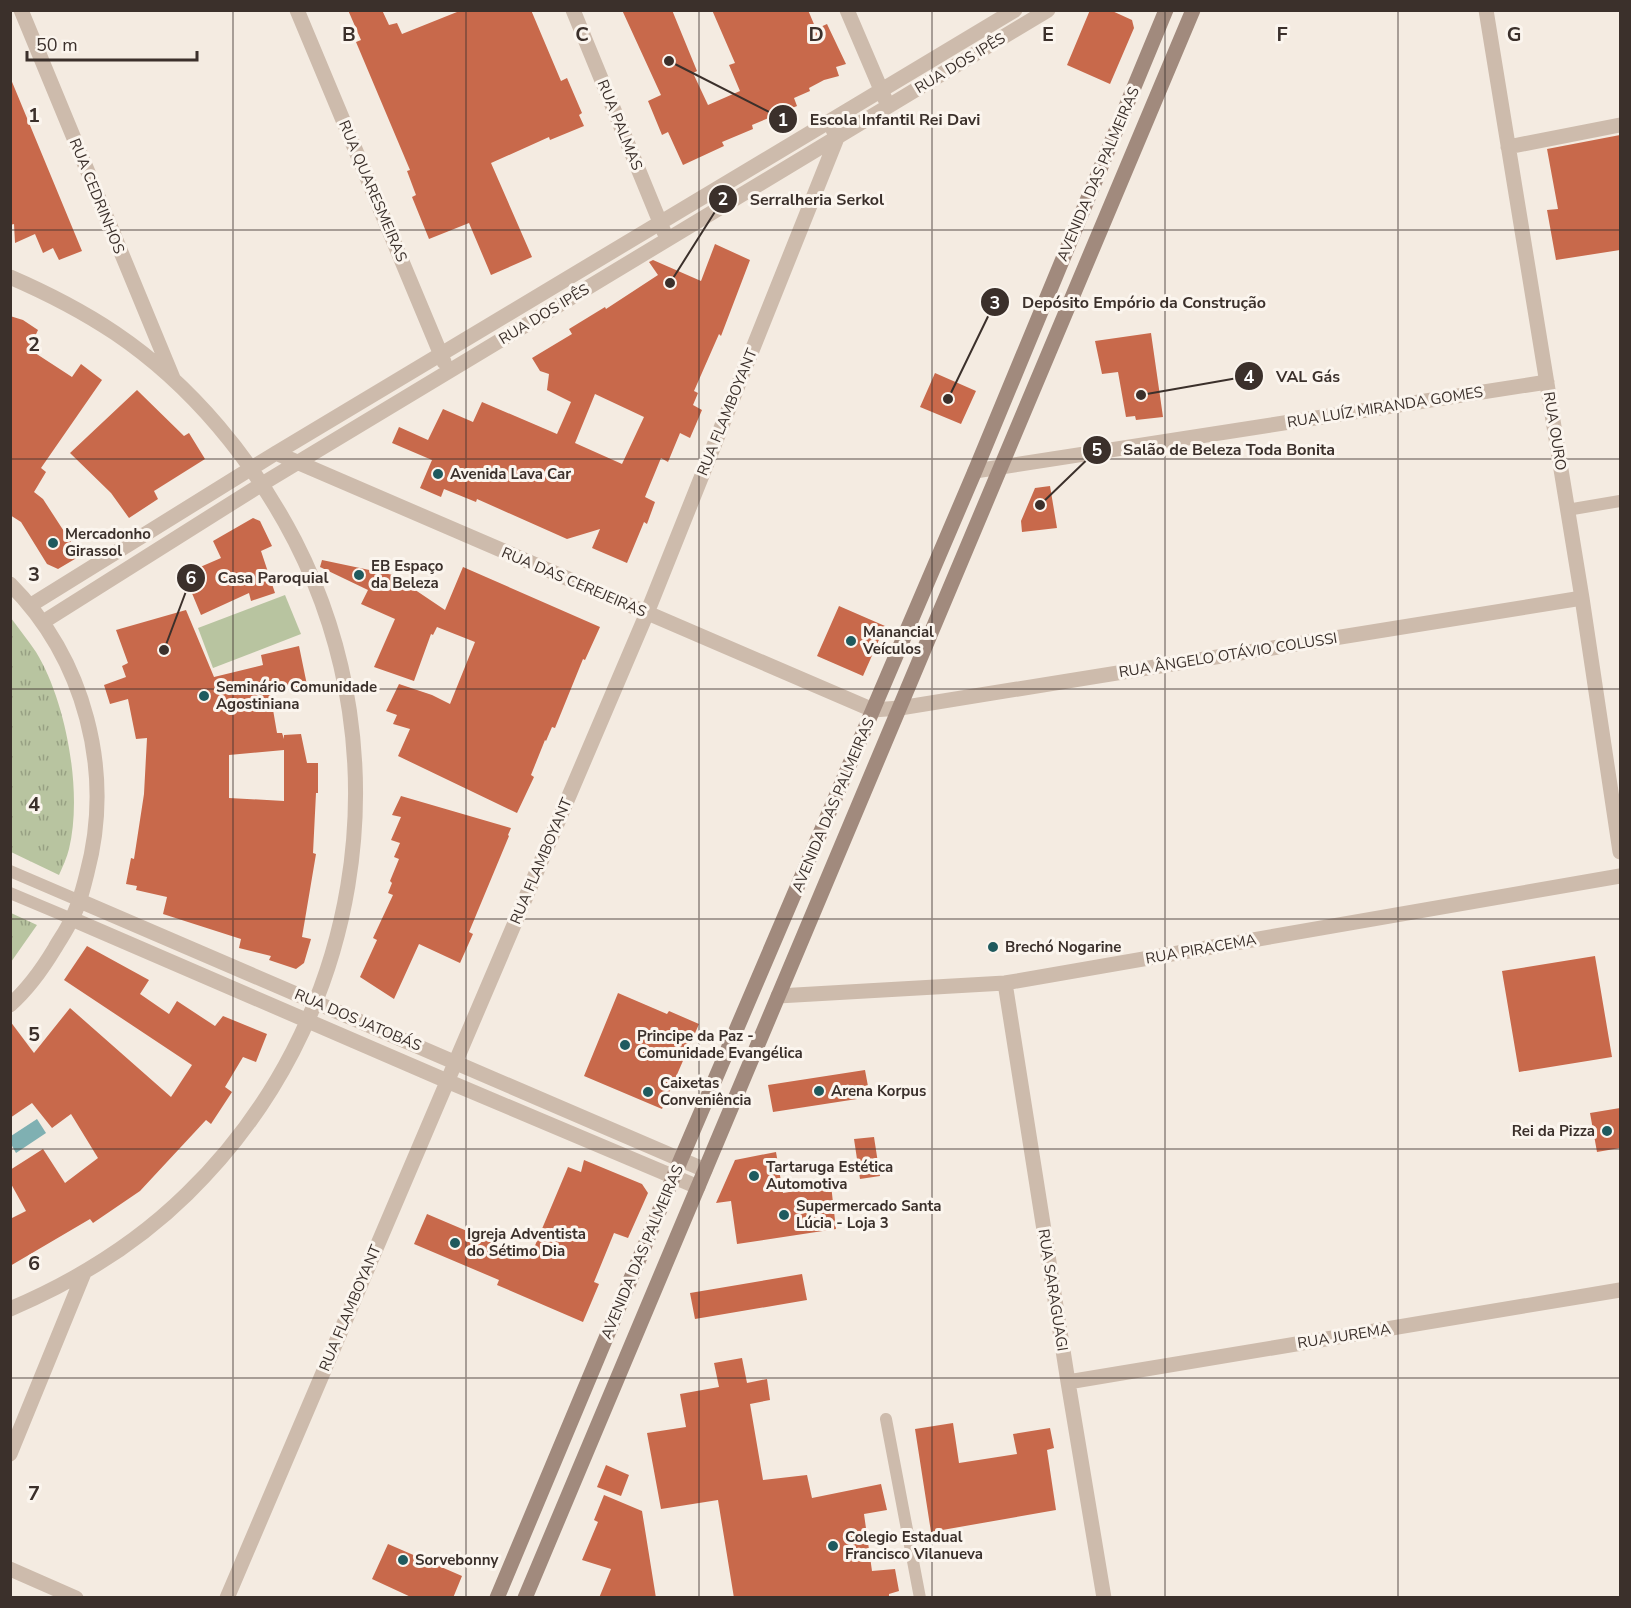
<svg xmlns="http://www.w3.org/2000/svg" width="1631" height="1608" font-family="'Nunito Sans',sans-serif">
  <defs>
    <pattern id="park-tufts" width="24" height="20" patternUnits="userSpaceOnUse" patternTransform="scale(1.5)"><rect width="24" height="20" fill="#b8c4a0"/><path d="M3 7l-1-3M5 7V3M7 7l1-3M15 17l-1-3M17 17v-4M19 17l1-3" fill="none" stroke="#97a083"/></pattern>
  </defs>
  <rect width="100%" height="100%" fill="#f4ebe1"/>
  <path fill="url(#park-tufts)" d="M11,618C19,629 28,640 36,652C66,701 83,792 69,849C67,857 63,866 59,875L11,852Z
    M11,913L37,925L11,962Z"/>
  <path fill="#b8c4a0" d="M285,595L301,634L213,668L198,628Z"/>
  <path fill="#7fb0b2" d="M37,1119L46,1133L16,1153L11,1144V1136Z"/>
  <path fill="#c8694b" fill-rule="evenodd" d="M348,10H382L389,25L397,23L402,34L462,10H531L561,81L567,78L582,113L579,115L584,126L550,140L549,137L491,163L532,257L491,275L469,223L429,239L412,197L416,195L407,171L410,170L356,42L361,40Z
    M622,10H672L697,71L693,73L708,105L740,91L729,65L735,63L712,10H808L816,29L827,24L846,64L836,67L839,76L824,80L809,88L810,91L794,98L797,106L752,125L753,129L722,142L724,146L683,165L668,132L662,135L648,101L661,95Z
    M1090,10H1110L1132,20L1134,28L1110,84L1067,65Z
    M10,77L82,251L59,260L53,248L43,253L35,234L15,243L14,224L10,225Z
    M1620,135V250L1556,260L1547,210L1558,209L1547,149Z
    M715,244L750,260L721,336L719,334L694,391L698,393L693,405L702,410L690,438L680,433L668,462L661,458L645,497L655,502L647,524L644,522L627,563L592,548L600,529L567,539L477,499L476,502L444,489L441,497L420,488L432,460L392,443L399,427L428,440L443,409L473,422L482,402L557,434L571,402L547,390L549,374L540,371L532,358L572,334L569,329L605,307L606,309L658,275L649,262L653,260L701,281ZM595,394L644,417L622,464L575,443Z
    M10,316L23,320L38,330L29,349L72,377L81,364L102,380L41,468L46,472L34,492L43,499L80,556L58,569L47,564L21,522L10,515Z
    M1151,333L1163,417L1136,420L1135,416L1126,417L1118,372L1102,374L1095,341Z
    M935,373L976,391L961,424L920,407Z
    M137,390L184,436L189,433L205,459L154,491L158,499L129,518L111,493L70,453Z
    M1050,486L1057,528L1022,532L1021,521L1035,488Z
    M253,518L260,521L272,546L261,551L275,593L251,601L249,593L201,615L184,574L221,558L213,541Z
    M322,560L393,575L445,610L463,567L600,627L585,660L583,659L555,728L552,727L546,741L545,740L531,775L534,777L517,813L398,756L410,729L393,724L397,715L386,711L399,684L432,695L450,704L475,642L437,627L433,635L431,634L414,681L374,667L395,619L361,604L368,590L320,567Z
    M839,606L885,626L863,676L817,656Z
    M186,610L214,677L263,665L261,655L299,646L307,685L270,692L277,733H282L284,739V735L301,734L307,763H318V793H316L313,853L316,854L302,937L311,939L304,963L296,969L269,960L271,956L239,948L241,939L163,914L167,897L136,890L137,886L126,884L131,858L134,859L144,794L147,738L136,739L128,699L110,704L104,685L126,677L122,666L128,663L116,630ZM284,750V801L229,798V755Z
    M401,796L511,828L508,835L509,836L469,932L473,934L460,963L419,944L394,999L360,977L377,940L373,938L393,895L388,893L392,883L390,881L399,859L394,857L400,843L391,840L401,817L392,815Z
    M87,946L149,980L140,994L169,1014L177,1001L215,1026L223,1016L267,1034L256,1062L243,1057L225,1087L232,1092L211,1124L206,1120L140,1191L93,1223L90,1219L10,1266V1219L26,1211L10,1182V1170L43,1149L65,1183L98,1158L71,1114L52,1128L32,1103L10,1118V1021L34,1053L70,1008L171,1097L192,1065L64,980Z
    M1595,956L1612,1057L1519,1072L1502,971Z
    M618,993L667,1014L669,1011L699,1024L662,1109L584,1076Z
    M865,1070L870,1097L773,1112L768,1085Z
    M1620,1108V1148L1597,1152L1590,1113Z
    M874,1137L880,1176L860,1179L854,1139Z
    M776,1152L783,1193L831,1185L836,1229L737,1244L731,1201L716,1203L735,1160Z
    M584,1160L642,1184L648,1193L628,1238L614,1233L594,1282L599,1284L583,1322L497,1285L499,1280L414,1244L427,1214L512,1250V1247L531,1255L568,1167L581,1172Z
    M802,1274L807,1300L695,1319L690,1293Z
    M742,1358L747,1383L767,1379L770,1400L750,1404L763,1480L807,1475L812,1498L881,1484L887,1510L864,1514L872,1571L895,1569L899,1591L889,1594V1598H734L718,1500L661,1509L647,1433L686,1427L680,1394L719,1387L714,1363Z
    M953,1423L959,1463L1017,1454L1013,1434L1050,1428L1054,1448L1047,1450L1056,1510L931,1532L915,1429Z
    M606,1465L629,1475L621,1496L597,1487Z
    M604,1495L642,1511L656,1598H599L611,1569L582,1560L598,1522L594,1520Z
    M388,1544L462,1576L453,1598H413L372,1579Z"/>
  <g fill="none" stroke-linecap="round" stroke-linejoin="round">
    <path stroke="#cdbbac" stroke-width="12" d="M1567,510L1620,501
      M10,871L80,901
      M10,893L72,919
      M886,1419L920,1598"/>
    <path stroke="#cdbbac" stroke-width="15" d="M21,10L173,378
      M297,10L444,362
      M573,10L664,232
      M847,10L885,99
      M1486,10L1582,598L1620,852
      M1508,147L1620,125
      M10,277C47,293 82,311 115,333C192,385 253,460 295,541C406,758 361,1025 187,1194C136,1244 76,1281 10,1309
      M276,453L873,710L900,708L1582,598
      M975,471L1547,382
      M10,584C85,659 114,771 87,873C83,889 79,906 71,920C67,930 60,939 55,948C43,968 28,989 10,1005
      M31,605L276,453L1015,10
      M43,622L262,484L1048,10
      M80,901L705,1170
      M72,919L447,1081L698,1187
      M1005,983L1068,1382L1104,1598
      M778,996L1005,983L1620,876
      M1068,1382L1620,1290
      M10,1454L84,1273
      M10,1569L76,1598
      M227,1598L647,613L837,138L829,121"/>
    <path stroke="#a18a7d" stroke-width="15" d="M497,1598L681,1159L975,471L1166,10
      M525,1598L1193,10"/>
  </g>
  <path fill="none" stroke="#3b302b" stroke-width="1.5" stroke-opacity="0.55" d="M233,10V1598M466,10V1598M699,10V1598M932,10V1598M1165,10V1598M1398,10V1598M10,230H1620M10,459H1620M10,689H1620M10,919H1620M10,1149H1620M10,1378H1620"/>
  <g fill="#1f5a5e" stroke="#fbf5ee" stroke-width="2">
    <circle cx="438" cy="474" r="6"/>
    <circle cx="53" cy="543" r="6"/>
    <circle cx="359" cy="575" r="6"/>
    <circle cx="851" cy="641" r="6"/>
    <circle cx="204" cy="696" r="6"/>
    <circle cx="993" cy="947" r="6"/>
    <circle cx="625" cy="1045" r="6"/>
    <circle cx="819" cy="1091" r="6"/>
    <circle cx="648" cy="1092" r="6"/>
    <circle cx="1607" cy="1131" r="6"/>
    <circle cx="754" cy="1176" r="6"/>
    <circle cx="784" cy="1215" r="6"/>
    <circle cx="455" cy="1243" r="6"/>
    <circle cx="833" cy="1546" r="6"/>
    <circle cx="403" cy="1560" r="6"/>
  </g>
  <g text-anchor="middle" stroke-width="6" stroke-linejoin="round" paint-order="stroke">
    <g font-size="15" fill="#3b302b" stroke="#fbf5ee">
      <text transform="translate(960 63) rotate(-31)" y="5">RUA DOS IPÊS</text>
      <text transform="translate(620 125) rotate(68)" y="5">RUA PALMAS</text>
      <text transform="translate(1098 174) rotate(-67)" y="5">AVENIDA DAS PALMEIRAS</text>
      <text transform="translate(373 191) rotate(67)" y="5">RUA QUARESMEIRAS</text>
      <text transform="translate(97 196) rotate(68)" y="5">RUA CEDRINHOS</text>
      <text transform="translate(544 314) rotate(-31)" y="5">RUA DOS IPÊS</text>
      <text transform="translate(1385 407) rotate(-9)" y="5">RUA LUÍZ MIRANDA GOMES</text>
      <text transform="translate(727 412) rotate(-68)" y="5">RUA FLAMBOYANT</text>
      <text transform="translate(1555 431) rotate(81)" y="5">RUA OURO</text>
      <text transform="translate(574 582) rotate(23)" y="5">RUA DAS CEREJEIRAS</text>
      <text transform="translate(1228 655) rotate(-9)" y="5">RUA ÂNGELO OTÁVIO COLUSSI</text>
      <text transform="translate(833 805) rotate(-67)" y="5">AVENIDA DAS PALMEIRAS</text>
      <text transform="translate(541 861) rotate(-67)" y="5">RUA FLAMBOYANT</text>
      <text transform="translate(1201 949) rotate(-10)" y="5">RUA PIRACEMA</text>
      <text transform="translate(358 1020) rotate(23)" y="5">RUA DOS JATOBÁS</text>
      <text transform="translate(642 1252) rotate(-67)" y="5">AVENIDA DAS PALMEIRAS</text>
      <text transform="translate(1053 1290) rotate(81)" y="5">RUA SARAGUAGI</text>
      <text transform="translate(350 1308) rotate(-67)" y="5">RUA FLAMBOYANT</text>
      <text transform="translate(1344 1336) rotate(-9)" y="5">RUA JUREMA</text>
    </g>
    <g font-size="15" font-weight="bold" fill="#3b302b" stroke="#fbf5ee" text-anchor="start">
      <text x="450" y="479">Avenida Lava Car</text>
      <text x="65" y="539">Mercadonho<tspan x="65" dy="17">Girassol</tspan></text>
      <text x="371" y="571">EB Espaço<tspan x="371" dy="17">da Beleza</tspan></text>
      <text x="863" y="637">Manancial<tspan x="863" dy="17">Veículos</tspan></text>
      <text x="216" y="692">Seminário Comunidade<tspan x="216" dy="17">Agostiniana</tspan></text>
      <text x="1005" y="952">Brechó Nogarine</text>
      <text x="637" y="1041">Principe da Paz -<tspan x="637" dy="17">Comunidade Evangélica</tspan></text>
      <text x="660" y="1088">Caixetas<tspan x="660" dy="17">Conveniência</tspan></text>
      <text x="831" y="1096">Arena Korpus</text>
      <text x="1595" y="1136" text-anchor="end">Rei da Pizza</text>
      <text x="766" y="1172">Tartaruga Estética<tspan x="766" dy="17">Automotiva</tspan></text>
      <text x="796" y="1211">Supermercado Santa<tspan x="796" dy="17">Lúcia - Loja 3</tspan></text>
      <text x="467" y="1239">Igreja Adventista<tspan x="467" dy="17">do Sétimo Dia</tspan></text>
      <text x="845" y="1542">Colegio Estadual<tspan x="845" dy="17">Francisco Vilanueva</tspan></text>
      <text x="415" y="1565">Sorvebonny</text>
    </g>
  </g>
  <g font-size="20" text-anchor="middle" font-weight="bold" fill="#3b302b" stroke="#fbf5ee" stroke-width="6" stroke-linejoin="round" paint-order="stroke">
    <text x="349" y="41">B</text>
    <text x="582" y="41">C</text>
    <text x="816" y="41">D</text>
    <text x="1048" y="41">E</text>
    <text x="1282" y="41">F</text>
    <text x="1514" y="41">G</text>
    <text x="34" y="122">1</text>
    <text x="34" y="351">2</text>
    <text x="34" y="581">3</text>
    <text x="34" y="811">4</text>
    <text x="34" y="1041">5</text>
    <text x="34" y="1270">6</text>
    <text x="34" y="1500">7</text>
  </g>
  <path fill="none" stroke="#3b302b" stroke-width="2" d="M669 61L783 119M670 283L723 199M948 399L995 302M1141 395L1249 376M1040 505L1097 450M164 650L191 578"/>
  <g fill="#3b302b" stroke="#fbf5ee" stroke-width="2">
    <circle cx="669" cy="61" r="6"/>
    <circle cx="670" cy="283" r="6"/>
    <circle cx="948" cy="399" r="6"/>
    <circle cx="1141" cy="395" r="6"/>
    <circle cx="1040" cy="505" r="6"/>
    <circle cx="164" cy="650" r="6"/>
    <circle cx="783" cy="119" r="15"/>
    <circle cx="723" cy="199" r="15"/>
    <circle cx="995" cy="302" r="15"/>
    <circle cx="1249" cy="376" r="15"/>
    <circle cx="1097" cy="450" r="15"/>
    <circle cx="191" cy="578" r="15"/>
  </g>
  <g font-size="18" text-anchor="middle" font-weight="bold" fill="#fff">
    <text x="783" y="126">1</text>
    <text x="723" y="205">2</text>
    <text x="995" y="309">3</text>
    <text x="1249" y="383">4</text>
    <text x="1097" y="456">5</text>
    <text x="191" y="584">6</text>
  </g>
  <g font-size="16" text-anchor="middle" font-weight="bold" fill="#3b302b" stroke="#fbf5ee" stroke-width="6" stroke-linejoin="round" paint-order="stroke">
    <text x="895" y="125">Escola Infantil Rei Davi</text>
    <text x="817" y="205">Serralheria Serkol</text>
    <text x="1144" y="308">Depósito Empório da Construção</text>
    <text x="1308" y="382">VAL Gás</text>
    <text x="1229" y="455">Salão de Beleza Toda Bonita</text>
    <text x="273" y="583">Casa Paroquial</text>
  </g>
  <rect width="1631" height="1608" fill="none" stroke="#3b302b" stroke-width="24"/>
  <path d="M27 51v9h170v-9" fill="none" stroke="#3b302b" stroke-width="3"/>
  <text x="36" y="51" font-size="18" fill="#3b302b" stroke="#fbf5ee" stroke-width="4.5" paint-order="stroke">50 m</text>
</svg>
